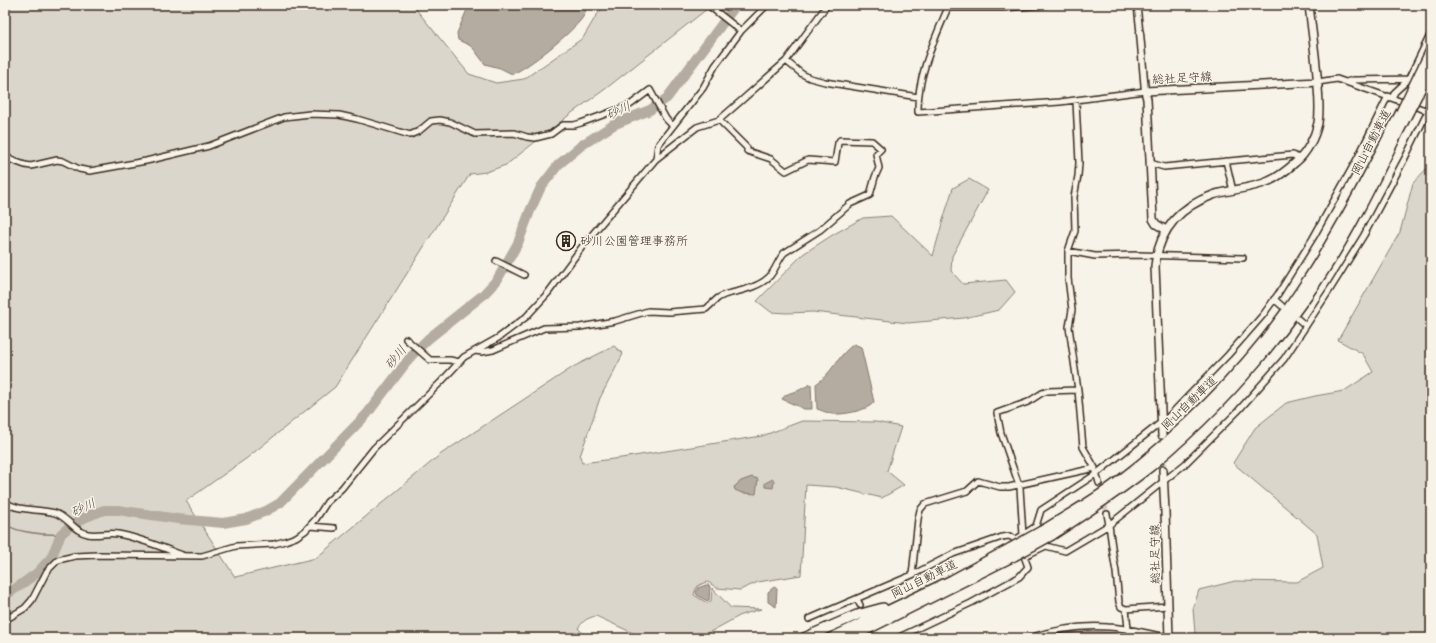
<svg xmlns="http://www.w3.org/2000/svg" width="1436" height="643" font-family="Pangolin,'Klee One',sans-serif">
  <rect width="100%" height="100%" fill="#f7f3e8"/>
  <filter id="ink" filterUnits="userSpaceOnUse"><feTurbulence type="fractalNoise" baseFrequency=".025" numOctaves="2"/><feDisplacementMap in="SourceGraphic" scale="8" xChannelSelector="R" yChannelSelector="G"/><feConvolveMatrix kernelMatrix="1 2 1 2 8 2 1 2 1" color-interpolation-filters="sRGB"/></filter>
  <g filter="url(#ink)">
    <path fill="#dbd6cb" stroke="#8b8074" d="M5,5H416L415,8L469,74L496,83L524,79L583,38L596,16L605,5H712L604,90L573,112L506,165L486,172L470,174L335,387L247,458L186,501L235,577L316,558L441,454L573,367L614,346L623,354L600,398L580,456L582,463L621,458L762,436L802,421L876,422L901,427L887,471L904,485L882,498L836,487L806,485L801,575L758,582L740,590L717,588L708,582C699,585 696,585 694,595L707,603L711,601L712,588L731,608L761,609L741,615L699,638H636L633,633L596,616C587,618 583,621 578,628L587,638H5Z
      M1431,164V638H1198L1195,633L1193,609L1199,590L1235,581L1297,582L1323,568L1317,534L1233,463L1255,428L1286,403L1315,396L1344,391L1373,372L1363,354L1338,340L1400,232L1413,183Z
      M969,179L988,190L952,256L951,271L963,284L1006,280L1015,292L999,310L964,318L908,323L813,312L786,313L771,312L757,301L803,254L834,234L863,218L891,216L933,256L943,220L953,188Z
      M873,613L822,638H811Z"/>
    <path fill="#b4aca0" stroke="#84786c" d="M469,5H587C586,9 585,13 583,17C574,31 527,69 512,74L500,68L485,64L473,48L469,45L458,40L457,33Z
      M854,344L861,347L874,402C868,411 842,415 832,414C827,413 821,410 817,409L816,384C831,375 838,355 854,344Z
      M811,384L812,409H804L782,399C786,393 791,393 797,391C802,389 806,386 811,384Z
      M752,477L758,479L756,494L742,493L735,490L734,487L741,481Z
      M773,479L774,481L773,488L765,487V483Z
      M706,585H709L710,587L709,600L707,601L697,595L696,592L698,588Z
      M774,587L777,589L776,607L768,602V592Z"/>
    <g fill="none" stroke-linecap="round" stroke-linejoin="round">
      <path stroke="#84786c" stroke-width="1.5" d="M5,524C17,533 46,535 61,534
        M1048,638C1072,628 1122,632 1147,638"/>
      <path stroke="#b4aca0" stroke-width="10" d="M5,596L37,573L51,558L61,534L69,527L86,517L104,510H118L178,519L223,523L246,519L266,511L280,503L367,414L412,355L428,339L483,295L497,280L518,243L530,211L541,187L558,165L582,145L615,124L650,110L667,98L736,5"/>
      <path stroke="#d1cbc0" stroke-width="5" stroke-dasharray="5 2.5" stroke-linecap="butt" d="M1099,483L1107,514"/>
      <path stroke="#d1cbc0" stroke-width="7" stroke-dasharray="7 3.5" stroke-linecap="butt" d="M1162,452L1163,470"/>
      <g stroke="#3b2a1e" stroke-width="8">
        <path id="minor" d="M949,5C935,39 917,75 918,112L1060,102L1145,91
          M1137,5L1140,33
          M948,8H1003L1045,5
          M741,31L767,5
          M786,61L802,74L810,78L825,82L918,97
          M1318,82L1337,79L1431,112
          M1346,82L1353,80C1379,79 1405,80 1431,78
          M1392,98L1395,92L1408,80L1431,33
          M5,155L11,160L25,165L31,166L57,160L63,161L79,169L90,171L146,161L209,146L284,117L310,114L339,115L357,119L410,135L419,131L431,121L440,120L450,122L475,134L514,133L527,137L535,138L551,134L563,125H574L581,123L630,105L650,90L666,119L672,125
          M656,159L658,145L703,88L715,66L741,31L708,5
          M1226,161L1233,191
          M1150,163L1164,167L1293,155L1300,159
          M1068,251L1095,256L1138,255L1243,258
          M496,261L524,275
          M1274,299L1282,306
          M1298,319L1306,326
          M406,339L430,360H450L459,362
          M475,351L482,352L493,350L544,328L580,327L615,321L648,311L669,312L706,309L718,298L724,295C738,291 758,288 769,277C775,271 778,260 784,253L820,230L850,204L870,195L875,177L879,168L876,154L881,149L872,141L840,140L838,143L835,162L808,160L786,171L771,159L747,151V148L719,120
          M1096,472L1099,483
          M5,502C19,512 38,508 55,513C68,517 74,532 88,534C98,536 108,532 118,534C140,538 161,547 182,555
          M1107,514L1109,525L1185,464L1238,411L1284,359L1331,288L1364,235L1405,158L1428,111L1431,82
          M310,526L334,528
          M1023,535L1020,488L1001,433L997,413L1028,402L1042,393L1048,391L1078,390
          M1015,540L1036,526
          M1046,546L1036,526L1041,510L1096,474L1168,417L1228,355L1263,315L1278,294L1313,238L1357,159L1388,96
          M1025,556L1046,546L1065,551L1109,525L1113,554L1116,572L1119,602L1121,607L1126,609L1168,606
          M912,575L918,519L920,510L925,504L967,491L978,481L1000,487H1009L1095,468L1083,447L1078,390L1069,327L1072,310L1068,278V251L1075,231L1074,197L1078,176L1079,163L1076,101
          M857,599L860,605
          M1126,609L1129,638
          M809,619L912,575L953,554L1002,537C1004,537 1006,536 1009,536C1018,538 1025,558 1028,567L1019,577L971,603L897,638
          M5,620L25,608L32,600L47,571L58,560L75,556L97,555L202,556L236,546L274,544L285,541L296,537L305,531L316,519L327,502L342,488L374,448L441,382L464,357L498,338L526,317L548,293L585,243L656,159L697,127L719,120L742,100L786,61L827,5
          M877,637V638
          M1029,638C1053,630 1082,625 1108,627C1128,628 1149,634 1169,637"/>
      </g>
      <g stroke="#3b2a1e" stroke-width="9">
        <path id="tertiary" d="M1140,33L1145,91"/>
      </g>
      <g stroke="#3b2a1e" stroke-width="10">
        <path id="secondary" d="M1166,230L1156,224L1153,219L1147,99L1145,91L1318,82
          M1162,435L1155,266C1159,231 1179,207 1213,195C1231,189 1251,189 1269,181C1279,177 1287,170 1296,162C1307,153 1315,137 1318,123C1320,111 1319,99 1318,87C1316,59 1312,32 1309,5
          M1163,470L1165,512L1169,638"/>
      </g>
      <g stroke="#3b2a1e" stroke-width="12">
        <path id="motorway" d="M1047,528C1071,513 1096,499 1118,482C1188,428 1252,364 1301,290C1340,232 1372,169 1404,106
          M1052,535C1086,513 1119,491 1151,466C1210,417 1262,360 1306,297C1347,240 1378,172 1410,109
          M804,638L857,615L883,608
          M831,638L952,580L1011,548
          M850,638L1014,556"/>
      </g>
      <use href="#minor" stroke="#f7f3e8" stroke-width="5"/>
      <use href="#tertiary" stroke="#f7f3e8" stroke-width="6"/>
      <use href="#secondary" stroke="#f7f3e8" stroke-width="7"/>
      <use href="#motorway" stroke="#f7f3e8" stroke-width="9"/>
      <g stroke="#3b2a1e" stroke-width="12" stroke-linecap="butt">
        <path id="motorway-bridge" d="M1404,106L1431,50
          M1410,109L1431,68
          M1011,548L1047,528
          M1014,556L1052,535"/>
      </g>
      <use href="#motorway-bridge" stroke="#f7f3e8" stroke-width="9"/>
    </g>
  </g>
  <defs>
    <g id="building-ring" transform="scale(1)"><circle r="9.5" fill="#f7f3e8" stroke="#3b2a1e" stroke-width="1.5"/><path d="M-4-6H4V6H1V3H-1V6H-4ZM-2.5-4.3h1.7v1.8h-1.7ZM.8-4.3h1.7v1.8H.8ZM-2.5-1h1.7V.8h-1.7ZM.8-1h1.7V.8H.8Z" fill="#3b2a1e"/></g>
  </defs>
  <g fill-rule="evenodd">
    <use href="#building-ring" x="566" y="241"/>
  </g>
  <g text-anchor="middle" stroke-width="3" stroke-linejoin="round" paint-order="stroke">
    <g font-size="12" fill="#3b2a1e" stroke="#f7f3e8">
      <text transform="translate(1182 78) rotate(-3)" y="4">総社足守線</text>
      <text transform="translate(1371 142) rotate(-63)" y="4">岡山自動車道</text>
      <text transform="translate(1189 403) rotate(-44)" y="4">岡山自動車道</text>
      <text transform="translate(1155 554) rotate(-91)" y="4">総社足守線</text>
      <text transform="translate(924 579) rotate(-26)" y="4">岡山自動車道</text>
    </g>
    <g font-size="12" fill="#3b2a1e" stroke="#f7f3e8" text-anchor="start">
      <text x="580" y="245">砂川公園管理事務所</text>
    </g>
    <g font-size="13" font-style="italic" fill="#5f5145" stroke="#f7f3e8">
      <text transform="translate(618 110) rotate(-24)" y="5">砂川</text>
      <text transform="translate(395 357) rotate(-51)" y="5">砂川</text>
      <text transform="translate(83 507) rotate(-25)" y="5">砂川</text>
    </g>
  </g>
  <rect width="1436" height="643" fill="none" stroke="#f7f3e8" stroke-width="20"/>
  <rect x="10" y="10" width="1416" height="623" fill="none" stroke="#3b2a1e" stroke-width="1.5" filter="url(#ink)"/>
</svg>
